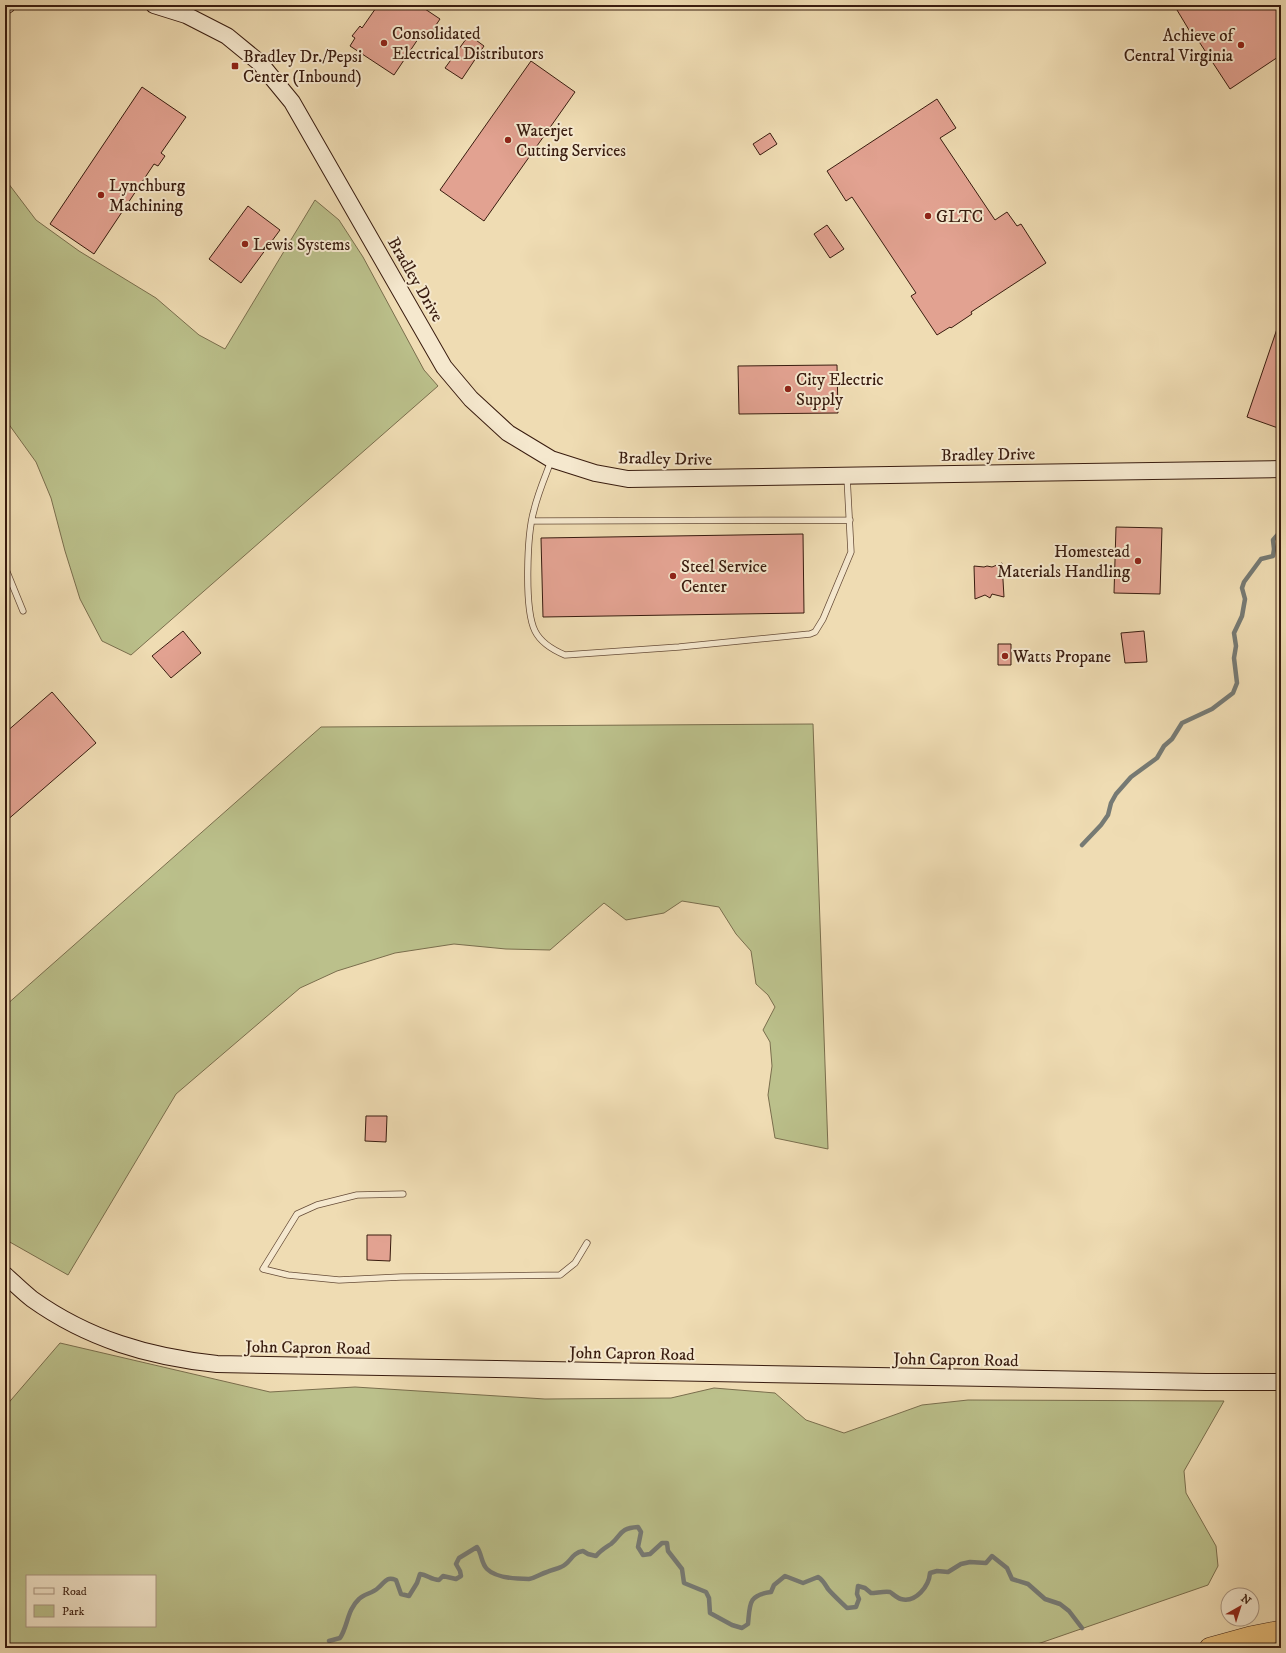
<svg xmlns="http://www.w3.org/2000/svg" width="1286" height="1653" font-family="'IM FELL DW Pica',serif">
  <rect width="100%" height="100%" fill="#efdcb3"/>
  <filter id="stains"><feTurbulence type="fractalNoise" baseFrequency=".005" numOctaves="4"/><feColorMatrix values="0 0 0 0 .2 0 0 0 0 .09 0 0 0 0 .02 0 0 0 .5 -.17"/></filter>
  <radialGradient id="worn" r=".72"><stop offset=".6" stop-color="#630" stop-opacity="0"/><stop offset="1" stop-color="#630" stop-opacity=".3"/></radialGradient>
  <path fill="#bbc08b" stroke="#7a6e4d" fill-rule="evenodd" d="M5,179L36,220L79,251L156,298L199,335L225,349L315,200L339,220L363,257L424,370L438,386L131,655L102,641L80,599L65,551L51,498L36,462L5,419Z
    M813,724L828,1149L775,1138L768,1095L772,1066L770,1042L763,1030L775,1007L768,995L756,984L751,951L736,934L719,907L682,901L664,913L626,920L604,903L550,950L506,949L454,944L395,953L337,971L300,988L176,1094L68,1275L8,1241L5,1237V1006L321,727Z
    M60,1343L270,1392L355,1387L545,1399L671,1398L714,1388L775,1393L806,1420L844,1433L922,1405L968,1400L1224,1401L1184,1471L1186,1493L1216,1546L1218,1566L1208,1585L1026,1648H5V1407ZM27,1576H155V1626H27Z"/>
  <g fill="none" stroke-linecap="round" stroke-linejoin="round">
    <path stroke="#767a74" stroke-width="4.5" d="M1082,845L1101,825L1108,815L1111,803L1116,794L1131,777L1157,758L1164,746L1172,739L1182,723L1212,709L1233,693L1237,683L1234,658L1236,646L1234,633L1242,616L1245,599L1242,588L1244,582L1261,559L1273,556L1274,549L1273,540L1280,532L1281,528
      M329,1641L340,1638C348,1626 347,1610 359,1599C364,1594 373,1593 378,1588C385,1583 385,1576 396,1580L401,1594L409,1596L417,1583L420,1574C428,1575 431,1580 439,1580L443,1576L456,1579L461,1576L460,1571L456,1564L459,1558L477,1547C482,1554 481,1563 487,1569C496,1578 517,1579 529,1579C536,1578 540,1574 547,1572C551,1570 557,1569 561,1567C571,1563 571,1553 583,1551L588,1554L596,1556C601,1550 605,1548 611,1544C622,1535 619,1528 638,1527L641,1532L638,1547L643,1555L650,1554L662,1543H667L668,1551L682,1569L684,1583L706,1592L709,1598L710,1613L732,1625L742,1628L748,1624C750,1604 748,1595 771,1592L774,1585L785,1576L803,1583L818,1577C823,1580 825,1584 828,1589C834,1596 841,1602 847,1608L856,1607L859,1599L857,1594L858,1586L865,1588L871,1593C876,1593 885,1591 890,1592C893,1594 897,1598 901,1599C916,1603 929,1586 930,1573L937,1571L948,1572L961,1564L970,1562L986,1563L992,1556L1007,1568L1012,1579L1028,1584L1045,1599L1060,1604L1069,1611L1082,1628"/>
  </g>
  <path fill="#e2a291" stroke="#391c0f" d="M378,5H419L440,19L430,34L424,30L394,75L350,46L355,38L352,36L360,26L362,28Z
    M1174,5H1281V55L1230,89L1194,34L1192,35Z
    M469,35L484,46L462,79L445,68Z
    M531,61L575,92L484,221L440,190Z
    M142,87L186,117L161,153L165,156L158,166L154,164L94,254L50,224Z
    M937,99L956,128L940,138L995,220L1007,212L1017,226L1021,224L1046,263L971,312L972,314L951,328L950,327L937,335L911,296L916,293L852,197L846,201L827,171Z
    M770,133L777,144L760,155L753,144Z
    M248,206L280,230L241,283L209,259Z
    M827,225L844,249L830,258L814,234Z
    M1279,323H1281V420L1278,428L1247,417Z
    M837,365L838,413L739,414L738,366Z
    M1116,527L1162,528L1160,594L1114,593Z
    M803,534L804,613L543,617L541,538Z
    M1002,563L1004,597L992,594L990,598L985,595L975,599L974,566L984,567L987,566L992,567Z
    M183,631L201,653L171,678L152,656Z
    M1144,631L1147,662L1125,663L1121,633Z
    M998,644H1011V665H998Z
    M52,692L96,743L5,822V733Z
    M366,1116H387L386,1142L365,1141Z
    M367,1235H391L390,1261L367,1260Z"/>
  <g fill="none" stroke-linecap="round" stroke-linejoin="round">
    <g stroke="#664c38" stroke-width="7">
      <path id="lane" d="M551,461C545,477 538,493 534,510C527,534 524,609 535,631C541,643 553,650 565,655L679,647L810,634L815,632L823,619L851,552L847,477
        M532,521L850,520
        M5,567L23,611
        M403,1194L357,1195L317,1205L297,1214L263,1269L288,1275L339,1280L401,1277L560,1275L575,1263L587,1243"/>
    </g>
    <g stroke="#391c0f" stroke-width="18">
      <path id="secondary" d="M5,5H7
        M154,5L186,15L227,36L260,63L292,102L444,367L471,399L508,433L551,459L595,473L628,479L1281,469
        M5,1275C14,1283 23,1292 32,1299C88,1339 149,1357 217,1364L1206,1382H1281"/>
    </g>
    <g stroke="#391c0f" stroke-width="22">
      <path id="highway" d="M1210,1648L1250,1637L1281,1631"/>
    </g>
    <use href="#lane" stroke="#f5e8ce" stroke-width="5.5"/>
    <use href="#secondary" stroke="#f5e8ce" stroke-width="16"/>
    <use href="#highway" stroke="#e8be7a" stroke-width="21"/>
  </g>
  <g fill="#8f2418" stroke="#f5e8ce" stroke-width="1.5">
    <circle cx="384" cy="43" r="4"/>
    <circle cx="1241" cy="45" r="4"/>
    <rect x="231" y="62" width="8" height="8" rx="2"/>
    <circle cx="508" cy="140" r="4"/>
    <circle cx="101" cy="195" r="4"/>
    <circle cx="928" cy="216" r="4"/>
    <circle cx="245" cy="244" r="4"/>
    <circle cx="788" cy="389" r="4"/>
    <circle cx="1138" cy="561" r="4"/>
    <circle cx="673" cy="576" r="4"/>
    <circle cx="1005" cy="656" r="4"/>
  </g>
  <g text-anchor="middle" stroke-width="4" stroke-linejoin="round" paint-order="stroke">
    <g font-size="17" fill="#391c0f" stroke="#f5e8ce" text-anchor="start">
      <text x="392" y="39">Consolidated<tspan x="392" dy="20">Electrical Distributors</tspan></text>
      <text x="1233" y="41" text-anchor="end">Achieve of<tspan x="1233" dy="20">Central Virginia</tspan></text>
      <text x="243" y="62">Bradley Dr./Pepsi<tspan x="243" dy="20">Center (Inbound)</tspan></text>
      <text x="516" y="136">Waterjet<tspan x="516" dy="20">Cutting Services</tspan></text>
      <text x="109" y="191">Lynchburg<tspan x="109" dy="20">Machining</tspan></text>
      <text x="936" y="222">GLTC</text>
      <text x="253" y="250">Lewis Systems</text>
      <text x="796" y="385">City Electric<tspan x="796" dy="20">Supply</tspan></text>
      <text x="1130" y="557" text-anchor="end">Homestead<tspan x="1130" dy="20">Materials Handling</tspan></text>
      <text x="681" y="572">Steel Service<tspan x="681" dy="20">Center</tspan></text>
      <text x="1013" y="662">Watts Propane</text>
    </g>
    <g font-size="17" fill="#391c0f" stroke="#f5e8ce">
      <text transform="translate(416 279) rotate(60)" y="6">Bradley Drive</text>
      <text transform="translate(988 454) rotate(-1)" y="6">Bradley Drive</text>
      <text transform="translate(665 458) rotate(1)" y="6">Bradley Drive</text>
      <text transform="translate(308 1347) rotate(1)" y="6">John Capron Road</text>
      <text transform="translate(632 1353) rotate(1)" y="6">John Capron Road</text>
      <text transform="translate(956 1359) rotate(1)" y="6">John Capron Road</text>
    </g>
  </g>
  <rect width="1286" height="1653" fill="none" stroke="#efdcb3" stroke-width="20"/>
  <rect x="6" y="6" width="1274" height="1641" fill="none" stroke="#391c0f" stroke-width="2"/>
  <rect x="10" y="10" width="1266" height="1633" fill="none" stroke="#391c0f"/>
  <rect x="26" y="1575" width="130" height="52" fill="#f5e8ce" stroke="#aa9682"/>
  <rect x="34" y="1588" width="20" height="6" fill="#f5e8ce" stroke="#aa9682"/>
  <text x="62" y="1595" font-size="12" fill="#391c0f">Road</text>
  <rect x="34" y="1605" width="20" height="12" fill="#bbc08b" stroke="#aa9682"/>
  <text x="62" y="1615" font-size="12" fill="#391c0f">Park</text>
  <g transform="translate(1240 1607) rotate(39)"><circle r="19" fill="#f5e8ce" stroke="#aa9682"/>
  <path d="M0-3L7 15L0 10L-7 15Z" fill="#8f2418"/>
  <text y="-6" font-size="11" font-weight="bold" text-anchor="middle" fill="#391c0f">N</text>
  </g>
  <rect width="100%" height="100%" filter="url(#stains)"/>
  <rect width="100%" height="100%" fill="url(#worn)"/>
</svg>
